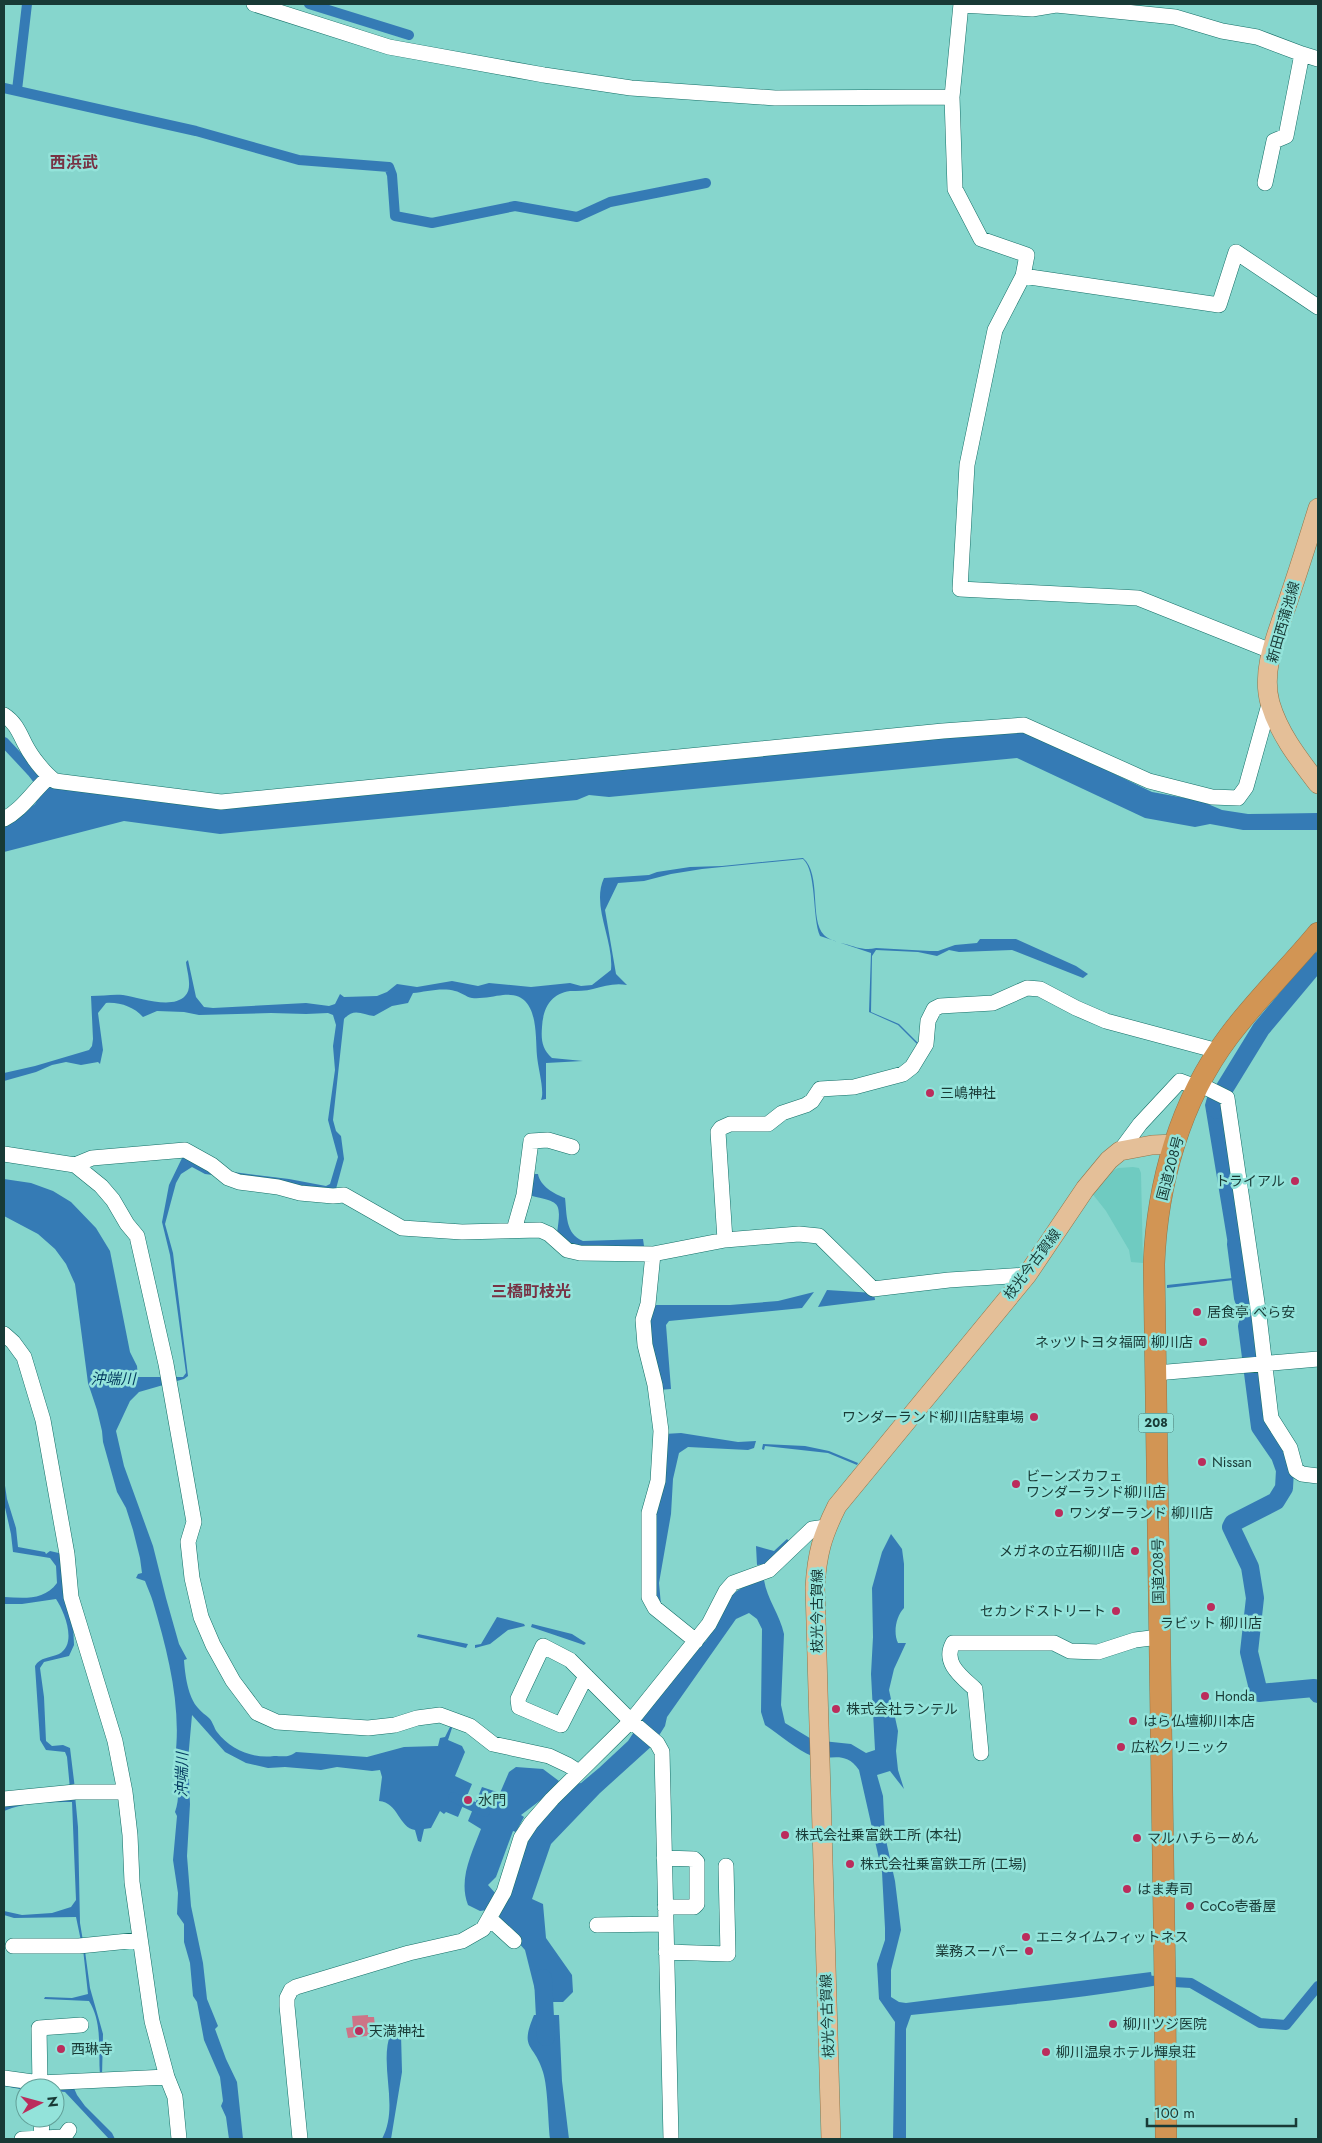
<svg xmlns="http://www.w3.org/2000/svg" width="1322" height="2143" font-family="Jost,'Noto Sans JP',sans-serif">
  <rect width="100%" height="100%" fill="#86d6cd"/>
  <path fill="#6fcbc1" d="M1133,1167L1139,1168L1141,1173L1143,1263L1131,1262L1129,1250L1106,1211L1091,1192L1103,1176L1118,1168Z"/>
  <path fill="#cd7487" d="M368,2015V2017H374L376,2035L348,2038L346,2028L353,2027L352,2016Z"/>
  <path fill="#357bb5" d="M1021,729L1152,792L1201,801L1222,810L1248,814L1318,813V830H1243L1210,824L1195,827L1145,818L1017,758L609,797L589,795L577,800L220,834L124,821L4,852V824L14,819L35,804L40,794L50,786L297,799L305,802L316,798Z
    M803,858C822,874 809,920 824,935C829,940 838,942 845,944C856,947 865,951 876,948L930,951H938L955,945L977,943L980,939H1016L1076,966L1088,974L1083,978L1012,950L959,952L949,950L937,956L918,952L876,950L872,956L871,1012L899,1024L922,1047L921,1048L898,1025L869,1012L871,953L820,936C812,918 817,871 803,859L702,869L671,874L644,881L618,883L605,910L616,974L627,985C614,983 605,986 593,989C586,991 577,991 570,991C550,994 543,1009 542,1027C541,1040 542,1049 552,1058L583,1061L546,1063V1099L541,1100C545,1092 538,1068 537,1056C535,1032 539,991 503,995C494,996 482,999 472,998C466,997 461,992 455,991C442,987 425,992 413,993L408,1003L392,1006L374,1016C363,1015 354,1007 344,1019L333,1120L336,1131L341,1136L344,1159L336,1189L333,1191L205,1174L192,1167L181,1174L176,1183L165,1224L173,1253L188,1376L184,1379L139,1392L130,1401L116,1431L124,1466L153,1546L166,1598L179,1644L187,1659L184,1660C185,1675 188,1697 198,1708C201,1712 206,1715 209,1718C213,1722 214,1728 217,1732C230,1749 252,1759 274,1756C283,1756 288,1758 296,1752L367,1757L404,1747L438,1746L440,1738L445,1737L451,1725H453L448,1740L462,1746L465,1752L455,1776L472,1784L458,1817L446,1812L444,1814L440,1811L431,1828L424,1829L421,1842L418,1841L415,1830C399,1828 398,1802 379,1801L382,1777L380,1770L372,1771L337,1767L321,1770L285,1767L268,1768L246,1763L225,1752L192,1715L188,1760L190,1804L187,1856L191,1906L203,1963L207,1999L218,2026L215,2029L226,2059L237,2082L243,2139H229L226,2117L221,2106L223,2101L220,2077L204,2040L197,2002L193,1996L190,1963L184,1942V1924L177,1914L178,1893L173,1860L177,1816L175,1812C179,1802 179,1785 177,1774C177,1770 174,1764 175,1759C182,1707 168,1653 153,1602C151,1595 148,1589 145,1581L136,1578L138,1574L142,1573L140,1558L133,1530L126,1508L117,1492L103,1442L102,1431L97,1410L88,1383L75,1284L66,1264L55,1249L38,1234L4,1216V1179L31,1183L53,1191L71,1202L96,1228L110,1251L130,1352L137,1366L138,1377H183L186,1373L170,1255L162,1222L169,1185L183,1156L225,1167L233,1172L289,1179L326,1186L330,1184L338,1157L328,1120L335,1070L333,1046L336,1025L333,1015L328,1013L306,1014L271,1013L199,1015L184,1012L157,1011L143,1017C134,1007 120,1002 106,1003L98,1013L103,1050L100,1064L98,1062L81,1065L66,1062L52,1065L36,1072L4,1081V1073L35,1066L89,1050L92,1046L93,1039L91,996C102,996 113,994 123,995C138,997 172,1010 185,996C193,988 187,972 186,962L188,960L196,997L204,1007L213,1008L306,1003L329,1006L335,1004L340,994L344,997L377,996L387,992L397,984L417,987L452,981L478,986L489,983L531,987L570,983L581,986L592,985L611,970C614,940 591,906 604,878L649,875L657,872L690,867L722,866Z
    M1208,1094L1224,1102L1247,1267L1232,1269L1205,1105Z
    M532,1174H538C540,1186 554,1194 565,1198C567,1214 565,1234 583,1241L643,1239L644,1246L583,1248L571,1246L557,1233C562,1199 559,1203 528,1195Z
    M1249,1273L1257,1349L1243,1351L1234,1280L1167,1288V1285L1233,1278V1275Z
    M827,1290L874,1293L875,1300L818,1307Z
    M814,1292L802,1308L669,1321L666,1325L671,1389L659,1390L647,1318L654,1305H730L778,1301Z
    M681,1433L738,1442L756,1441L754,1448L748,1450L688,1447L679,1453L673,1479L671,1514L659,1583L661,1605L654,1593L651,1521L664,1434Z
    M763,1444L805,1446L829,1451L858,1463L857,1465L828,1453L765,1446L764,1450L762,1449Z
    M4,1479L7,1499L16,1528L18,1547L45,1552L46,1554L50,1551L63,1554V1596L73,1622L74,1645L69,1656L44,1662L40,1668L44,1697L46,1741L52,1746L63,1745L70,1748L75,1789H70L67,1757L65,1752L46,1750L40,1740L35,1666C40,1657 50,1658 59,1654C78,1644 64,1611 56,1599L22,1604H4V1597C23,1598 44,1601 57,1583L56,1566L50,1558L13,1552L11,1534L4,1503Z
    M891,1534L902,1549L904,1564V1608C896,1616 893,1633 898,1643H906L894,1669L889,1690L898,1731L896,1751L898,1770L904,1789L890,1771L877,1775L883,1796L885,1836L895,1881L901,1930L891,1970V1997L899,2002L906,2003L1151,1972L1153,1986C1073,2000 992,2006 911,2015L906,2029V2139H893L895,2022L879,1999L877,1964L885,1940V1928L882,1872L859,1770C844,1749 831,1762 812,1756C798,1751 779,1734 765,1725L761,1712L762,1629L757,1619L749,1613L736,1619L667,1717L665,1726L653,1745L600,1793L551,1844L532,1899L543,1904L546,1938L572,1975L573,1992L563,2002H538L525,1950L498,1920L522,1851L538,1822L576,1784L581,1783L599,1768L628,1741L655,1700L701,1644L706,1641C723,1609 725,1588 764,1580C767,1599 780,1615 784,1634L781,1705L785,1723L813,1740L851,1744L866,1753L875,1750L871,1674L873,1637L872,1588L882,1552Z
    M787,1539L789,1541L766,1564L757,1565L756,1546L774,1551Z
    M497,1617L524,1624L525,1626L508,1630L490,1644L475,1648V1645L481,1644Z
    M532,1624L572,1634L586,1643L584,1645L531,1627Z
    M418,1634L468,1644L466,1648L417,1637Z
    M516,1767L543,1769L559,1781L550,1793L521,1815L524,1817L516,1832L513,1831L496,1877L488,1885L496,1894L487,1910L480,1911L468,1905C458,1879 472,1853 481,1829L468,1821L482,1787L500,1793L509,1772Z
    M75,1795L78,1827L80,1923L83,1941H81L76,1917L14,1918L4,1915V1911L22,1915L52,1913L71,1907L76,1900L72,1802C49,1802 25,1802 4,1811V1802Z
    M83,1949L85,1951L90,1988L103,2034L102,2076H100C98,2052 103,2023 89,2001L44,1999L45,1997L72,1998L88,1994Z
    M534,2015H559L562,2081L569,2139H550C548,2121 548,2088 543,2072C534,2042 519,2051 534,2015Z
    M402,2031L401,2034L402,2072L391,2139H382C400,2106 378,2065 391,2032Z
    M4,2082L73,2086L77,2095L85,2106L112,2133L115,2139H109L65,2092L55,2091V2088H25V2090L4,2086Z"/>
  <g fill="none" stroke-linecap="round" stroke-linejoin="round">
    <path stroke="#357bb5" stroke-width="10" d="M309,4L409,35
      M4,88L196,131L299,160L389,167L392,175L395,216L432,223L515,206L577,217L610,202L706,183
      M17,90L27,4
      M4,742L32,772L45,789
      M453,1797L485,1812
      M1139,1980L1191,1983L1260,2023L1286,2025L1318,1986"/>
    <path stroke="#357bb5" stroke-width="18" d="M1217,1110L1215,1104L1261,1029L1318,961
      M1236,1244L1243,1298
      M1247,1326L1260,1427L1280,1456L1285,1470L1284,1488L1276,1501L1233,1523L1231,1527L1250,1567L1255,1598L1249,1652L1259,1693L1314,1688L1318,1694
      M543,1978L546,2037"/>
    <g stroke="#146f67" stroke-width="16">
      <path id="minor" d="M254,4L389,47L544,75L631,88L775,98L952,97
        M961,4L952,97L955,189L981,239L1027,255L1023,276L995,330L967,465L960,589L1138,598L1271,651
        M961,5L1032,9L1056,5L1175,17L1222,31L1257,37L1302,54L1318,59
        M1265,183L1274,141L1286,136L1302,54
        M1023,276L1219,305L1236,252L1318,307
        M4,715C15,722 19,732 25,744C31,756 44,773 55,781L221,802L943,731L1024,725L1149,781L1212,797L1238,798L1246,787L1270,701
        M4,819C22,810 33,791 49,777
        M1120,1151L1140,1124L1180,1081L1196,1087H1205L1227,1098L1259,1316L1271,1418L1290,1448L1296,1470L1302,1474L1318,1476
        M4,1154L75,1165L101,1186L113,1200L127,1224L137,1236L166,1364L194,1522L188,1542L192,1578L201,1617L213,1645L233,1681L257,1713L277,1722L368,1728L395,1725L417,1718L440,1715L470,1726L493,1744L549,1756L568,1765L579,1772
        M75,1165L92,1158L185,1150L212,1165L228,1178L239,1182L278,1187L300,1193L333,1196L344,1195L402,1228L462,1232L540,1230L549,1234L567,1250L580,1253L653,1254L725,1240L799,1234L819,1236L873,1289L949,1280L1027,1275
        M514,1230L524,1195L531,1141L548,1140L572,1147
        M725,1240L718,1132L721,1128L730,1124H768L782,1113L806,1105L812,1101L820,1089L854,1087L903,1074L912,1067L926,1044L928,1021L934,1009L940,1006L993,1003L1027,988L1040,989L1076,1008L1106,1021L1218,1051
        M653,1254L648,1304L643,1320L645,1345L655,1385L661,1431L658,1481L649,1513V1597L655,1608L696,1641
        M4,1334L13,1342L24,1357L43,1420L67,1554L71,1597L115,1741L125,1792L130,1835L132,1882L152,2021L167,2077L175,2097L179,2139
        M1156,1373L1318,1359
        M586,1676L561,1725L519,1707L518,1699L543,1646L570,1660L631,1721L657,1743L662,1752L671,2139
        M981,1753L975,1689C962,1677 942,1663 953,1643H1054L1070,1651L1098,1652L1135,1640L1159,1637
        M4,1799L75,1792H125
        M664,1858L694,1859L697,1862V1904L694,1907H665
        M490,1919L514,1941
        M597,1925L665,1924
        M13,1946H79L139,1940
        M666,1952L728,1954L726,1866
        M4,2078L40,2083L167,2077
        M40,2083L39,2028L81,2025
        M22,2139L64,2137L69,2130
        M41,2139L42,2118
        M300,2139L287,2006V1998L291,1990L296,1987L409,1953L462,1941L483,1929L504,1892L521,1838L531,1823L552,1799L631,1721L709,1624L726,1591L733,1583L769,1570L812,1529L826,1527"/>
    </g>
    <g stroke="#91754a" stroke-width="20">
      <path id="major" d="M1318,508C1309,537 1300,566 1290,595C1280,628 1260,667 1270,703C1279,734 1299,759 1318,784
        M831,2139L815,1587C817,1554 822,1536 837,1506L1027,1275L1085,1189L1109,1160L1120,1151L1152,1145L1175,1144"/>
    </g>
    <g stroke="#91754a" stroke-width="22">
      <path id="highway" d="M1166,2139L1165,1987L1154,1264C1157,1184 1180,1101 1229,1036C1256,1000 1289,968 1318,933"/>
    </g>
    <use href="#minor" stroke="#fff" stroke-width="15"/>
    <use href="#major" stroke="#e4bf98" stroke-width="19"/>
    <use href="#highway" stroke="#d29554" stroke-width="21"/>
  </g>
  <g fill="#bb2d5c" stroke="#93e3da" stroke-width="2">
    <circle cx="930" cy="1093" r="5"/>
    <circle cx="1295" cy="1181" r="5"/>
    <circle cx="1197" cy="1312" r="5"/>
    <circle cx="1203" cy="1342" r="5"/>
    <circle cx="1034" cy="1417" r="5"/>
    <circle cx="1202" cy="1462" r="5"/>
    <circle cx="1016" cy="1484" r="5"/>
    <circle cx="1059" cy="1513" r="5"/>
    <circle cx="1135" cy="1551" r="5"/>
    <circle cx="1211" cy="1607" r="5"/>
    <circle cx="1116" cy="1611" r="5"/>
    <circle cx="1205" cy="1696" r="5"/>
    <circle cx="836" cy="1709" r="5"/>
    <circle cx="1133" cy="1721" r="5"/>
    <circle cx="1121" cy="1747" r="5"/>
    <circle cx="468" cy="1800" r="5"/>
    <circle cx="785" cy="1835" r="5"/>
    <circle cx="1137" cy="1838" r="5"/>
    <circle cx="850" cy="1864" r="5"/>
    <circle cx="1127" cy="1889" r="5"/>
    <circle cx="1190" cy="1906" r="5"/>
    <circle cx="1026" cy="1937" r="5"/>
    <circle cx="1029" cy="1951" r="5"/>
    <circle cx="1113" cy="2024" r="5"/>
    <circle cx="359" cy="2031" r="5"/>
    <circle cx="61" cy="2049" r="5"/>
    <circle cx="1046" cy="2052" r="5"/>
  </g>
  <g text-anchor="middle" stroke-width="5" stroke-linejoin="round" paint-order="stroke">
    <rect fill="#93e3da" stroke="#3d6d67" stroke-width="1" x="1138.5" y="1413.5" width="35" height="19" rx="4"/>
    <g font-size="12" font-weight="bold" fill="#183a36">
      <text x="1156" y="1427">208</text>
    </g>
    <g font-size="14" fill="#183a36" stroke="#93e3da">
      <text transform="translate(1283 622) rotate(-74)" y="5">新田西蒲池線</text>
      <text transform="translate(1170 1168) rotate(-75)" y="5">国道208号</text>
      <text transform="translate(1032 1264) rotate(-53)" y="5">枝光今古賀線</text>
      <text transform="translate(1158 1571) rotate(-91)" y="5">国道208号</text>
      <text transform="translate(817 1611) rotate(-90)" y="5">枝光今古賀線</text>
      <text transform="translate(827 2016) rotate(-92)" y="5">枝光今古賀線</text>
    </g>
    <g font-size="14" fill="#183a36" stroke="#93e3da" text-anchor="start">
      <text x="940" y="1098">三嶋神社</text>
      <text x="1285" y="1186" text-anchor="end">トライアル</text>
      <text x="1207" y="1317">居食亭 べら安</text>
      <text x="1193" y="1347" text-anchor="end">ネッツトヨタ福岡 柳川店</text>
      <text x="1024" y="1422" text-anchor="end">ワンダーランド柳川店駐車場</text>
      <text x="1212" y="1467">Nissan</text>
      <text x="1026" y="1481">ビーンズカフェ<tspan x="1026" dy="16">ワンダーランド柳川店</tspan></text>
      <text x="1069" y="1518">ワンダーランド 柳川店</text>
      <text x="1125" y="1556" text-anchor="end">メガネの立石柳川店</text>
      <text x="1106" y="1616" text-anchor="end">セカンドストリート</text>
      <text x="1211" y="1628" text-anchor="middle">ラビット 柳川店</text>
      <text x="1215" y="1701">Honda</text>
      <text x="846" y="1714">株式会社ランテル</text>
      <text x="1143" y="1726">はら仏壇柳川本店</text>
      <text x="1131" y="1752">広松クリニック</text>
      <text x="478" y="1805">水門</text>
      <text x="795" y="1840">株式会社乗富鉄工所 (本社)</text>
      <text x="1147" y="1843">マルハチらーめん</text>
      <text x="860" y="1869">株式会社乗富鉄工所 (工場)</text>
      <text x="1137" y="1894">はま寿司</text>
      <text x="1200" y="1911">CoCo壱番屋</text>
      <text x="1036" y="1942">エニタイムフィットネス</text>
      <text x="1019" y="1956" text-anchor="end">業務スーパー</text>
      <text x="1123" y="2029">柳川ツジ医院</text>
      <text x="369" y="2036">天満神社</text>
      <text x="71" y="2054">西琳寺</text>
      <text x="1056" y="2057">柳川温泉ホテル輝泉荘</text>
    </g>
    <g font-size="15" font-style="italic" fill="#00375e" stroke="#93e3da">
      <text x="113" y="1384">沖端川</text>
      <text transform="translate(182 1775) rotate(-89)" y="5">沖端川</text>
    </g>
    <g font-size="16" font-weight="bold" fill="#783244" stroke="#93e3da">
      <text x="74" y="168">西浜武</text>
      <text x="531" y="1297">三橋町枝光</text>
    </g>
  </g>
  <rect width="1322" height="2143" fill="none" stroke="#183a36" stroke-width="10"/>
  <g transform="translate(40 2103) rotate(84)"><circle r="24" fill="#93e3da" stroke="#629f98"/>
  <path d="M0-4L9 19L0 12L-9 19Z" fill="#bb2d5c"/>
  <text y="-8" font-size="14" font-weight="bold" text-anchor="middle" fill="#183a36">N</text>
  </g>
  <path d="M1147 2118v8h149v-8" fill="none" stroke="#183a36" stroke-width="2.5"/>
  <text x="1154" y="2118" font-size="15" fill="#183a36" stroke="#93e3da" stroke-width="4" paint-order="stroke">100 m</text>
</svg>
